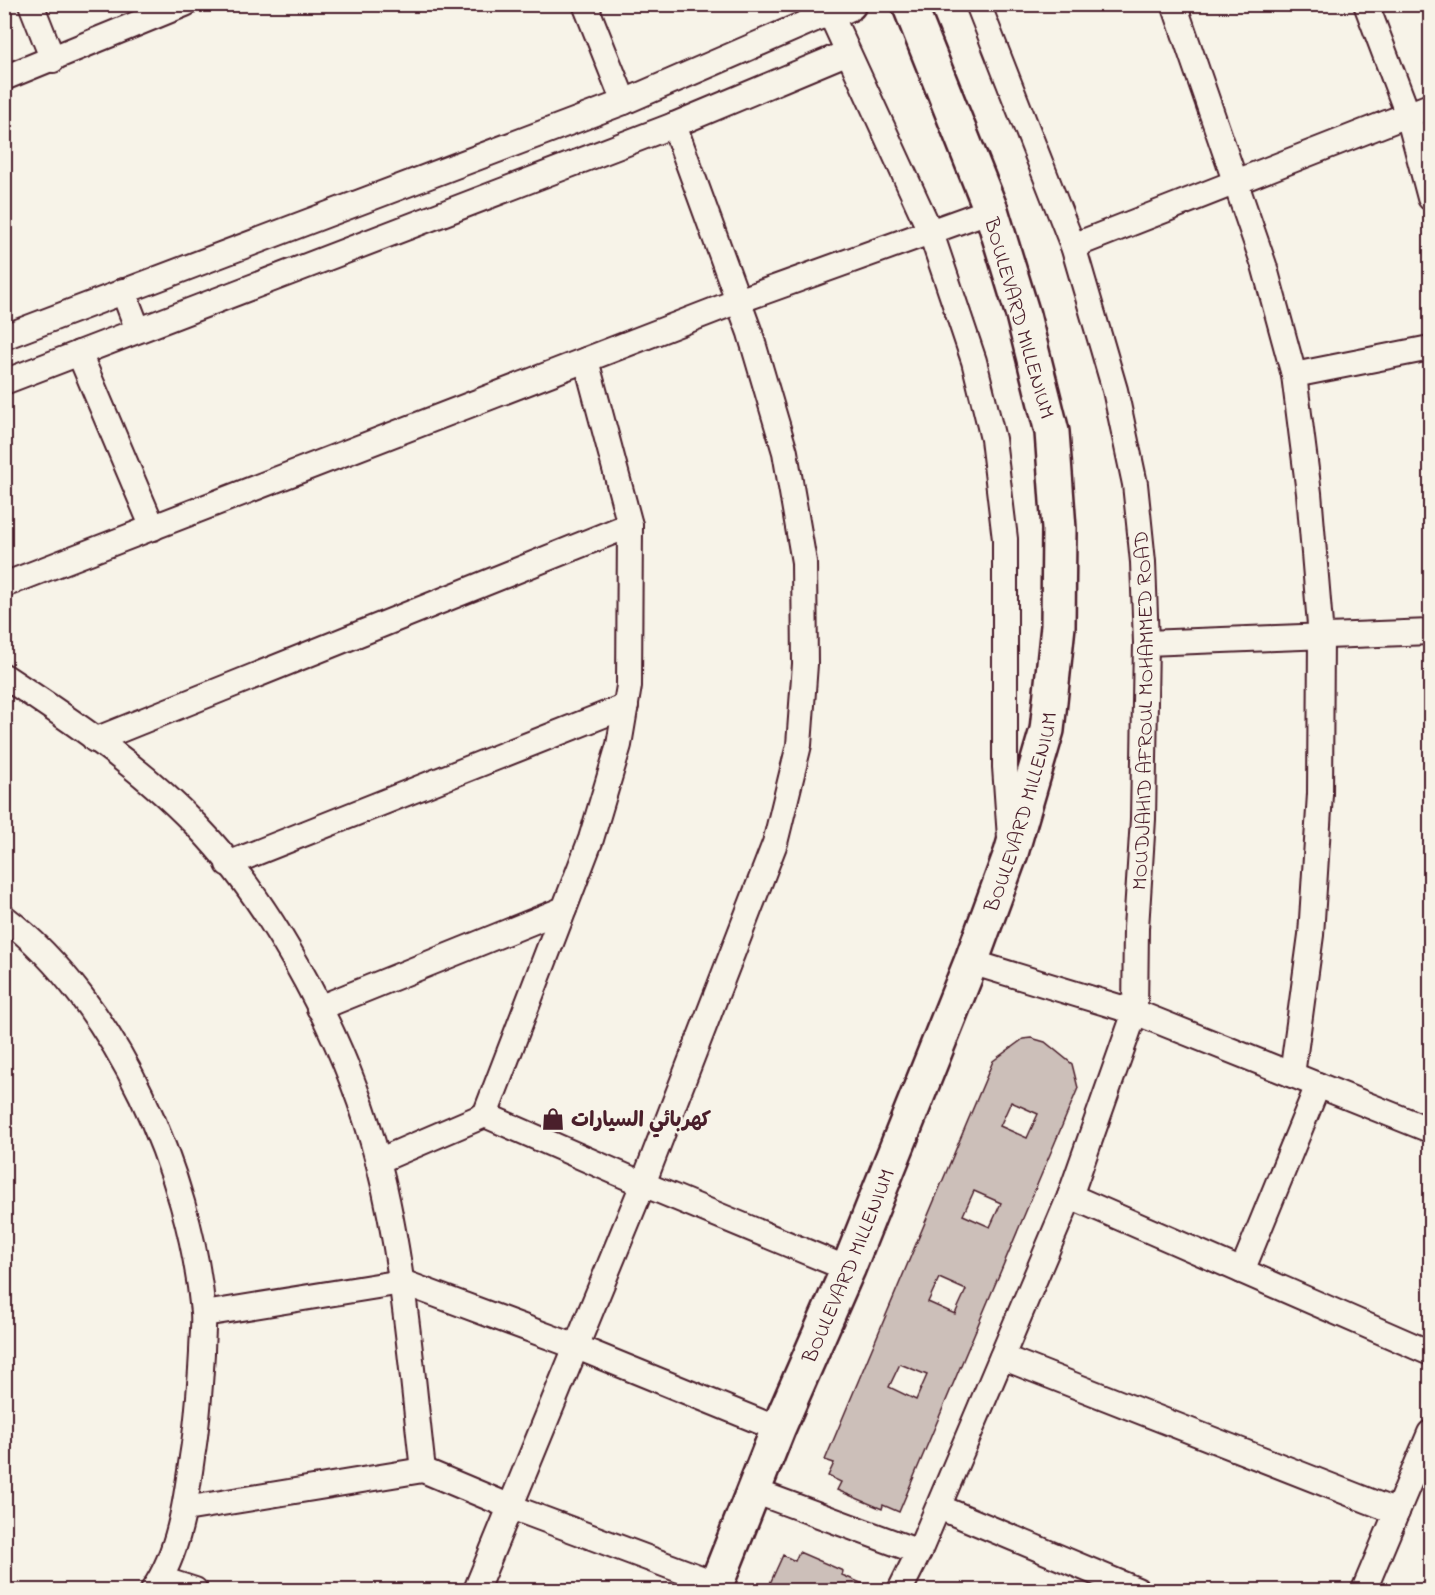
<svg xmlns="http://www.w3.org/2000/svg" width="1435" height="1595" font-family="'Indie Flower','Playpen Sans Arabic',sans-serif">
  <rect width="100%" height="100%" fill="#f7f3e8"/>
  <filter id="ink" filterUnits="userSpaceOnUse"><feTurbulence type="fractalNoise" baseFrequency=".0167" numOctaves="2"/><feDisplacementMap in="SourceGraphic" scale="12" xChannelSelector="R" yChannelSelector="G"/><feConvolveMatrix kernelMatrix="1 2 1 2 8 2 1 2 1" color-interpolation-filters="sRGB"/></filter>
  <g filter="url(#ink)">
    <path fill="#ccbfb9" stroke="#4a1f2b" stroke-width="1.5" fill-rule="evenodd" d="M1031,1038L1045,1042L1072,1064L1078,1088L899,1512L883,1505L882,1509L837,1490L841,1482L828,1476L834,1463L825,1460L993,1061L1023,1039ZM1011,1102L1038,1114L1027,1138L1000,1126ZM974,1191L1001,1203L990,1227L963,1215ZM939,1278L966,1290L955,1314L928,1302ZM900,1364L927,1375L916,1400L889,1387Z
      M799,1552L843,1571L842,1575L863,1584L860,1590H767L783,1555L795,1561Z"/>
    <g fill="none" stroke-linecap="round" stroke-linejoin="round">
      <g stroke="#4a1f2b" stroke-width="28">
        <g id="minor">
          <path d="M31,4L53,60"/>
          <path d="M585,4L624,102"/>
          <path d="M826,4L931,233L974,361L993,439L1005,539V767L1010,838"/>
          <path d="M1174,4L1264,265L1294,375L1309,493L1321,637L1320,794L1311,935L1292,1075"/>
          <path d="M1366,4L1408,115L1430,198"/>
          <path d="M4,78L185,4"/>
          <path d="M1073,246L1430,106"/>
          <path d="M123,291L138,330"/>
          <path d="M4,337L624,102L829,13"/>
          <path d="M79,353L153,528"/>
          <path d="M586,360L630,525L629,686L619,745L591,839L485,1115L643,1184L848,1269"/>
          <path d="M1294,375L1430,348"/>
          <path d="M4,382L674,125L846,53"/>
          <path d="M4,585L738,301L991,210"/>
          <path d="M1146,643L1430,632"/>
          <path d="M4,676C71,720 139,766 195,824C277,908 349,1048 378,1161C404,1262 411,1367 423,1470"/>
          <path d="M95,740L630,525"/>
          <path d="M228,864L626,706"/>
          <path d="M4,917C118,1005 190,1173 203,1312C204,1326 202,1340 202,1353C200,1388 198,1422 192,1457C186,1501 179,1553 153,1590"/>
          <path d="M971,962L1135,1012L1430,1130"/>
          <path d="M319,1008L564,909"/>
          <path d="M378,1161L485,1115"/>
          <path d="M1070,1196L1430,1353"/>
          <path d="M1242,1271L1318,1085"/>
          <path d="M204,1314L402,1282L577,1347L778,1429"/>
          <path d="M1002,1357L1397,1512"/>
          <path d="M754,1491L919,1552"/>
          <path d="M939,1507L1137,1590"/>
          <path d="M185,1509L423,1470L511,1507L717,1584"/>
          <path d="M161,1579L195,1590"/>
          <path d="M476,1590L643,1184L775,843L799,745L805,664L804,562L785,452L750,333L674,125"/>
          <path id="s1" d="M900,1590L919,1552L1070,1196L1135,1012L1136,928L1143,819L1146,643L1143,562L1135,484L1115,390L1073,246L978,4"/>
          <path d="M1364,1590L1430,1433"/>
        </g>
      </g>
      <g stroke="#4a1f2b" stroke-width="38">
        <g id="secondary">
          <path d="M829,13L849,4"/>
          <path id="s2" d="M714,1590L778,1429L848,1269L971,962L1011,853L1047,730L1058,626L1059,529L1052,432L1023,315L991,210L909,4"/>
        </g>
      </g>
      <use href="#minor" stroke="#f7f3e8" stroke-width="24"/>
      <use href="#secondary" stroke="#f7f3e8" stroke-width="33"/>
    </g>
  </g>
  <defs>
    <g id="shop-bare" transform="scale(1.8)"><path d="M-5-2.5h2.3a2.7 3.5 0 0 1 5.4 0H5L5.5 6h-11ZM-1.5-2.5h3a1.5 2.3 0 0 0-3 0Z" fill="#4a1f2b" stroke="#f7f3e8" stroke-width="2.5" paint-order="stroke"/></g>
  </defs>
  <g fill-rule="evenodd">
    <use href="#shop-bare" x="553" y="1119"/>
  </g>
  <g text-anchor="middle" stroke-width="4.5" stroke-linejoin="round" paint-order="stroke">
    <g font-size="21" fill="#4a1f2b" stroke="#f7f3e8">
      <text transform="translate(1020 318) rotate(74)" y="7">BOULEVARD MILLENIUM</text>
      <text dy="7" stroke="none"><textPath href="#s1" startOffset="926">MOUDJAHID AFROUL MOHAMMED ROAD</textPath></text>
      <text dy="7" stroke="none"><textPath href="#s2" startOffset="837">BOULEVARD MILLENIUM</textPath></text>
      <text dy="7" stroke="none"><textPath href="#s2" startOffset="351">BOULEVARD MILLENIUM</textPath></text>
    </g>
    <g font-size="21" font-weight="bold" fill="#4a1f2b" stroke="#f7f3e8" text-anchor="start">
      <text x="571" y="1126">كهربائي السيارات</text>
    </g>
  </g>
  <rect width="1435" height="1595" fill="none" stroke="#f7f3e8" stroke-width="24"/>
  <rect x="12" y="12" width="1411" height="1571" fill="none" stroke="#4a1f2b" stroke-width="2" filter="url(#ink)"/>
</svg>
